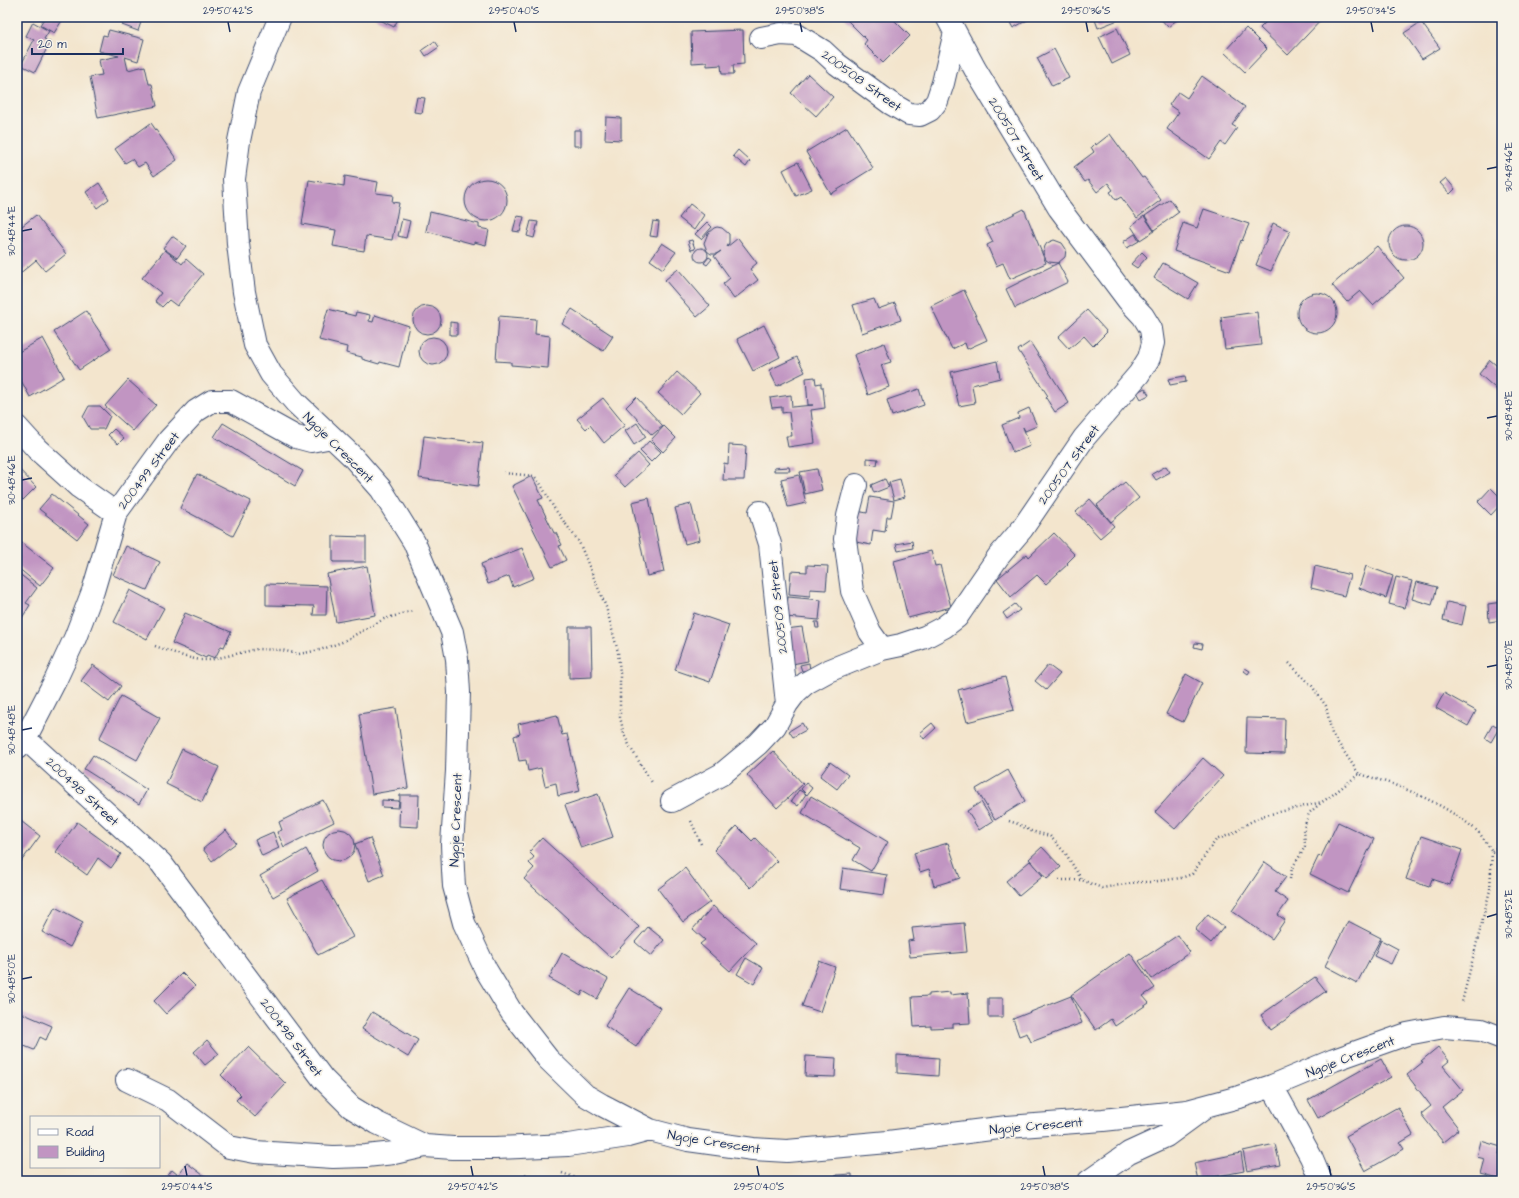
<svg xmlns="http://www.w3.org/2000/svg" width="1519" height="1198" font-family="'Architects Daughter',sans-serif">
  <rect width="100%" height="100%" fill="#f7f3e8"/>
  <filter id="ink" filterUnits="userSpaceOnUse"><feTurbulence type="fractalNoise" baseFrequency=".025" numOctaves="2"/><feDisplacementMap in="SourceGraphic" scale="8" xChannelSelector="R" yChannelSelector="G"/><feConvolveMatrix kernelMatrix="1 2 1 2 8 2 1 2 1" color-interpolation-filters="sRGB"/></filter>
  <filter id="wash" filterUnits="userSpaceOnUse"><feTurbulence type="fractalNoise" baseFrequency=".012" numOctaves="4" result="noise"/><feDisplacementMap in="SourceGraphic" scale="16" xChannelSelector="R" yChannelSelector="G"/><feGaussianBlur stdDeviation="0.9" result="paint"/><feColorMatrix in="noise" values="0 0 0 0 0 0 0 0 0 0 0 0 0 0 0 0 0 1.4 0 .05"/><feComposite in="paint" operator="in"/></filter>
  <g filter="url(#wash)">
    <rect width="100%" height="100%" fill="#f3e5cd"/>
    <g id="blocks">
      <path fill="#c195c2" d="M45,17H59L63,19L54,33L40,25Z
        M125,17L141,22L138,31L122,25Z
        M374,17H399L394,27Z
        M844,17H891L910,36L883,63L864,44L867,40Z
        M975,17H987L979,22Z
        M1007,17H1033L1013,28Z
        M1094,17H1117L1118,20L1098,28Z
        M1159,17H1176L1178,19L1168,27Z
        M1271,17H1324L1288,55L1260,28Z
        M33,22L49,31L44,39L50,42L35,72L21,65L34,40L26,36Z
        M1421,22L1440,48L1422,59L1404,33Z
        M1117,28L1130,55L1112,64L1099,37Z
        M1246,28L1267,49L1245,72L1224,52Z
        M109,30L144,39L138,61L125,57L128,70L145,66L149,84H152L157,106L98,118L90,77L102,75L99,60L119,56L99,51L103,35L107,36Z
        M743,30L744,64L733,65L734,74H722L721,65L707,66V62L692,63L691,32Z
        M435,41L439,47L426,56L422,50Z
        M1054,49L1069,78L1052,86L1037,58Z
        M808,74L833,97L816,116L791,93Z
        M1202,76L1245,107L1232,125L1237,128L1225,145L1221,142L1209,159L1167,129L1179,112L1169,105L1178,92L1187,98Z
        M417,97L425,98L422,113L414,112Z
        M606,117L621,118V140L605,139Z
        M151,123L177,160L154,176L145,163L138,167L132,159L125,163L115,149Z
        M847,127L873,168L831,194L806,152Z
        M574,130H581V146H574Z
        M1110,134L1142,178L1144,177L1161,200L1137,218L1121,197L1116,200L1110,192L1113,190L1108,183L1097,192L1088,180L1085,182L1074,167L1094,152L1091,147L1095,143L1096,145Z
        M738,150L750,161L746,167L733,156Z
        M798,162L812,189L796,196L783,170Z
        M345,176L378,182L376,193L393,195L392,202L399,203L392,240L366,236L364,251L333,246L336,230L302,224L309,180L344,186Z
        M1446,178L1455,189L1450,194L1440,183Z
        M465 200a21 21 0 1 1 42 0a21 21 0 1 1-42 0Z
        M99,183L109,199L97,208L86,192Z
        M1170,199L1179,212L1154,230L1145,216Z
        M690,204L704,215L694,230L679,218Z
        M1024,209L1046,263L1010,279L1003,263L996,266L987,245L993,242L986,228Z
        M1204,209L1249,224L1242,241L1241,240L1230,271L1174,251L1183,223L1197,228Z
        M430,212L479,224V228L489,230L486,245L474,242V244L426,231Z
        M36,215L66,254L45,271L36,260L18,275L17,273V230Z
        M517,216L524,217L520,232L513,231Z
        M1144,216L1154,231L1140,240L1131,226Z
        M402,219L410,221L406,238L398,236Z
        M531,221L538,222L534,238L527,236Z
        M653,221L659,222L657,237L650,236Z
        M707,222L712,227L701,239L695,234Z
        M1273,223L1290,231L1271,271L1256,265Z
        M1389 243a17 17 0 1 1 34 0a17 17 0 1 1-34 0Z
        M717,227L722,228L729,234V243L727,247L738,238L757,263L750,269L758,280L734,299L723,284L730,278L714,256L721,251L716,254H711L707,251L704,243L708,233L714,228Z
        M1135,234L1139,241L1127,248L1123,242Z
        M172,236L186,246L177,258L163,248Z
        M692,240L695,249L691,250L688,241Z
        M1054,240L1062,243L1066,249L1065,257L1058,263L1068,282L1015,308L1006,289L1058,263L1049,262L1046,260L1043,253L1045,246L1047,243Z
        M662,243L676,252L663,269L650,260Z
        M1377,246L1404,278L1373,305L1360,291L1347,302L1332,285Z
        M694 255a7 7 0 1 1 14 0a7 7 0 1 1-14 0Z
        M165,250L182,264L186,259L203,274L177,306L169,300L162,307L155,301L161,293L142,278Z
        M1142,252L1147,257L1137,268L1131,264Z
        M709,257L712,259L707,265L704,263Z
        M1163,263L1198,283L1188,299L1154,278Z
        M678,269L710,306L697,317L665,280Z
        M964,290L987,340L967,349L965,343L952,349L931,306Z
        M1297 313a20 20 0 1 1 40 0a20 20 0 1 1-40 0Z
        M874,299L878,309L895,303L901,320L862,333L853,305Z
        M413 320a14 14 0 1 1 28 0a14 14 0 1 1-28 0Z
        M328,309L355,316L356,312L370,315L369,321L373,322L375,315L409,326L399,367L380,362L379,364L362,359V357L346,353L347,347L319,340Z
        M572,309L613,336L603,351L562,324Z
        M1087,310L1107,332L1093,346L1084,336L1069,349L1058,337Z
        M86,311L111,349L79,370L54,332Z
        M1257,312L1261,345L1225,349L1221,317Z
        M499,316L536,319L535,334L550,336L548,368L511,365V362L496,361Z
        M450,322L457,323V335H450Z
        M764,325L780,357L753,371L737,339Z
        M419 351a14 14 0 1 1 28 0a14 14 0 1 1-28 0Z
        M43,338L64,377L30,397L17,373V353Z
        M1030,342L1069,403L1055,412L1046,398L1048,396L1018,350Z
        M884,343L891,362L881,365L889,387L868,395L854,355Z
        M797,357L805,372L777,386L769,370Z
        M1490,360L1502,370V394L1479,374Z
        M997,361L1000,378L972,385L975,403L959,406L951,372Z
        M677,372L700,393L681,414L658,393Z
        M1185,376L1186,382L1170,385L1168,379Z
        M815,377L816,384L821,383V387H823L825,408L811,410L815,443L788,447L786,436H792L789,412L782,413V407L772,408L770,398L791,395L792,407L813,405H808L806,378Z
        M128,380L156,405L133,431L105,406Z
        M1145,388L1149,395L1141,399L1137,392Z
        M919,389L924,405L892,416L887,400Z
        M636,397L663,426L652,435L626,407Z
        M603,398L625,425L604,443L590,425L586,429L577,419Z
        M89,406H100L110,416L104,429H90L83,417Z
        M1029,408L1037,426L1025,431L1023,427L1030,446L1013,453L1002,425L1019,418L1018,413Z
        M223,423L303,471L295,486L214,437Z
        M637,423L646,437L634,445L625,431Z
        M664,426L676,438L663,452L651,440Z
        M114,429L124,438L118,444L108,435Z
        M424,436L483,443L478,486L419,478Z
        M649,441L661,452L651,462L640,451Z
        M729,445L746,446L744,480H723L724,463L728,464Z
        M638,453L649,465L625,487L614,475Z
        M867,458L878,459L877,465L867,464Z
        M1166,466L1170,472L1156,480L1152,474Z
        M17,467L36,487L23,500L17,495Z
        M789,467L790,471H774V468Z
        M817,469L822,490L805,494L800,472Z
        M197,474L251,501L233,536L180,508Z
        M799,475L806,503L788,507L781,479Z
        M532,476L543,498L538,500L554,533H556L562,545L559,546L566,560L552,567L512,486Z
        M885,479L889,487L874,493L871,485Z
        M900,479L905,497L894,500L889,482Z
        M1125,482L1139,498L1111,522L1097,505Z
        M1491,488L1502,499V503L1491,515L1478,502Z
        M52,494L89,524L77,539L39,509Z
        M870,497L894,501L891,517H887L885,532L873,530L871,545L851,541L857,511L867,513Z
        M649,498L664,572L647,576L632,502Z
        M1090,499L1114,526L1100,538L1076,512Z
        M691,504L700,540L685,544L675,508Z
        M1054,533L1075,555L1067,563L1068,564L1046,584L1037,575L1011,597L997,579L1027,554L1029,557Z
        M333,536L366,537V562H333Z
        M17,539L54,568L40,586L17,567Z
        M912,541L913,548L898,551L896,544Z
        M126,546L160,562L147,590L113,575Z
        M522,548L534,578L513,587L509,576L488,584L481,564Z
        M931,551L935,566L940,565L951,607L908,618L894,561Z
        M807,565L828,566L826,590L810,589V596L789,594L791,571L807,572Z
        M367,566L375,615L336,622L327,574Z
        M1315,566L1350,575L1344,596L1311,588Z
        M1366,566L1393,576L1386,598L1359,588Z
        M17,572L37,588L26,603L30,605L17,626V597L21,600L17,596Z
        M1396,577L1412,581L1404,608L1389,604Z
        M1417,582L1437,587L1432,605L1412,599Z
        M266,584L327,586L326,615H313L314,606L266,605Z
        M130,590L164,608L147,639L114,622Z
        M788,597L821,600L819,620L786,617Z
        M1447,602L1466,606L1462,625L1443,620Z
        M1502,602V620L1489,622L1488,604Z
        M1015,604L1020,610L1007,619L1003,613Z
        M185,613L231,632L224,647L221,646L215,658L207,655L206,658L172,643Z
        M694,613L729,625L710,682L675,670Z
        M815,622H818L819,628H816Z
        M569,627H591L592,677L569,678Z
        M802,627L808,661L792,664L786,629Z
        M1195,643L1203,644L1202,649L1194,647Z
        M809,663L810,670L802,671L800,665Z
        M93,665L121,686L109,702L81,681Z
        M1048,665L1060,674L1046,690L1035,681Z
        M1245,668L1250,671L1248,674L1244,671Z
        M1186,674L1202,683L1183,722L1166,714Z
        M1005,677L1014,710L967,722L958,690Z
        M1444,693L1476,711L1468,726L1436,708Z
        M121,696L160,718L137,760L99,739Z
        M396,708L408,788L372,794L359,714Z
        M557,715L562,735L567,734L580,791L558,796L556,783L545,786L541,768L528,771L526,760L519,761L514,736L520,734L518,724Z
        M1247,718L1285,719L1284,754L1246,753Z
        M802,723L806,730L793,737L789,731Z
        M932,723L936,728L924,739L920,733Z
        M1493,724L1499,728L1491,742L1485,738Z
        M182,749L219,767L202,802L166,784Z
        M773,751L803,784L777,808L747,775Z
        M93,755L147,790L139,804L84,769Z
        M1203,758L1223,776L1175,829L1155,812Z
        M830,762L848,775L837,789L820,776Z
        M1008,770L1025,801L995,820L976,789Z
        M806,783L812,788L807,795L801,789Z
        M799,790L806,794L798,806L791,801Z
        M598,794L613,837L581,848L565,805Z
        M400,795H419L418,827L399,826Z
        M811,796L888,842L871,871L853,860L860,848L802,813Z
        M323,800L334,822L284,847L277,832L282,830L279,822Z
        M382,800L399,801L398,808L382,807Z
        M981,802L993,821L979,830L967,811Z
        M17,818L40,836L20,863L17,860Z
        M77,822L121,854L111,868L98,858L87,875L56,852Z
        M1338,822L1374,839L1348,893L1310,874L1319,855L1321,857Z
        M737,826L752,841L755,838L777,861L751,888L714,850Z
        M323 845a16 16 0 1 1 32 0a16 16 0 1 1-32 0Z
        M226,830L236,843L212,861L203,849Z
        M273,832L279,848L262,856L255,840Z
        M1421,836L1462,850L1450,885L1432,879L1429,887L1406,879Z
        M370,838L384,875L369,881L355,844Z
        M542,838L639,927L611,958L524,879L534,868L529,863L534,857L529,852Z
        M948,843L960,878L934,886L929,869L920,872L914,853Z
        M1042,847L1061,867L1047,879L1029,859Z
        M306,849L318,871L273,897L260,876Z
        M1030,861L1043,876L1019,896L1006,881Z
        M1265,862L1286,877L1275,892L1288,901L1278,915L1285,920L1272,939L1232,911Z
        M685,868L710,902L683,922L658,889Z
        M843,868L887,875L884,895L840,889Z
        M322,880L353,937L318,955L287,898Z
        M713,906L725,917L726,916L756,943L730,971L700,944L705,940L693,929Z
        M55,907L83,922L70,947L42,932Z
        M1208,914L1224,927L1211,943L1195,930Z
        M1348,921L1381,938L1357,983L1325,966Z
        M964,923L967,952L910,957L908,941L914,940L912,928Z
        M648,927L664,940L651,956L635,942Z
        M1178,935L1190,952L1152,979L1139,961Z
        M1381,940L1398,949L1391,964L1374,956Z
        M562,953L608,979L597,999L583,991L581,996L549,978Z
        M1130,953L1155,988L1143,996L1149,1003L1115,1026L1111,1019L1096,1030L1071,995Z
        M746,958L763,968L754,984L737,974Z
        M819,961L835,967L820,1012L802,1006Z
        M182,973L195,986L166,1014L154,1001Z
        M1315,977L1326,991L1271,1030L1261,1015Z
        M629,988L661,1008L636,1047L605,1026Z
        M950,992V995L968,993L970,1023L953,1024V1027L931,1028V1026L914,1027L912,997L929,996V994Z
        M1071,996L1082,1023L1031,1042L1027,1033L1019,1036L1013,1019Z
        M988,998H1003V1017H988Z
        M17,1011L52,1026L46,1040L40,1037L34,1050L17,1043Z
        M372,1012L418,1040L408,1057L362,1029Z
        M207,1040L219,1054L205,1065L194,1052Z
        M248,1047L286,1084L255,1117L236,1100L241,1095L221,1075Z
        M1438,1047L1449,1061L1443,1066L1463,1090L1442,1107L1459,1129L1443,1142L1421,1114L1431,1106L1407,1075L1423,1062L1421,1061Z
        M897,1055L939,1058L938,1076L897,1073Z
        M806,1056L836,1058L835,1077L805,1076Z
        M1381,1059L1391,1077L1318,1118L1308,1100Z
        M1398,1107L1413,1135L1400,1143L1404,1149L1365,1171L1346,1136Z
        M1481,1141L1501,1147L1499,1154L1502,1155V1180L1481,1174L1485,1159L1477,1157Z
        M1275,1144L1280,1165L1247,1171L1243,1151Z
        M1241,1153L1244,1171L1198,1180L1194,1163Z
        M187,1163L211,1181H164L172,1170L178,1175Z
        M852,1174V1178H860V1181H835L834,1179H836V1175Z"/>
    </g>
  </g>
  <g filter="url(#ink)">
    <use href="#blocks" fill-opacity="0" stroke="#3b4a6f" stroke-width="1"/>
    <g fill="none" stroke-linecap="round" stroke-linejoin="round">
      <g stroke="#3b4a6f" stroke-width="24">
        <path id="street" d="M280,17L249,92L239,141L234,179L238,244L244,292L255,345L271,374L296,403L352,456L381,489L414,542L452,632L457,659L459,692L457,771L452,844L453,870L454,886L464,923L486,970L512,1013L548,1059L585,1095L602,1105L650,1130L688,1140L753,1149L787,1151L888,1142L1007,1127L1103,1120L1187,1111L1239,1097L1272,1086L1334,1060L1407,1034L1444,1027L1481,1030L1502,1038
          M761,38L781,34L797,35L823,51L837,64L890,103L909,114L920,115L930,110L937,101L943,83L955,32
          M17,427L37,449L79,487L116,513
          M856,485L848,516L845,539L852,591L870,632L882,649
          M760,512L770,544L787,704
          M17,731L161,863L323,1079L351,1107L377,1123L425,1146L453,1148H495L568,1145L628,1136L650,1130
          M17,748L25,739L56,679L75,638L93,591L116,513L169,440L196,411L212,401H231L296,437L311,441L332,437
          M672,801L722,774L758,744L775,726L787,704L796,692L806,683L828,671L882,649L901,645L925,637L944,627L957,617L998,557L1022,529L1084,438L1139,374L1149,358L1153,343L1151,329L1143,316L1128,300L1059,208L975,69L947,17
          M127,1080L168,1100L229,1147L255,1152L333,1157L366,1156L394,1153L425,1146
          M1272,1086L1311,1157L1321,1181
          M1089,1181L1129,1153L1166,1136L1203,1109"/>
      </g>
      <path stroke="#3b4a6f" stroke-width="2.5" stroke-dasharray="1 3" stroke-linecap="butt" d="M504,473L534,476L540,483L554,508L579,542L606,607L618,652L620,673V717L624,734L630,747L653,784
        M155,646L186,657L200,660H210L257,649L281,650L299,654L320,650L342,642L384,619L413,611
        M1289,663L1312,686L1326,706L1332,734L1359,774C1401,785 1441,802 1475,829C1482,835 1487,844 1492,851L1490,890L1462,1002
        M691,821L701,844
        M1009,821L1018,824L1031,831L1050,836L1066,854L1082,880
        M1492,851L1502,844
        M1290,879L1292,868L1301,854L1305,846L1304,828L1309,813L1322,802
        M1059,880H1082L1102,888L1138,882H1151L1181,878L1192,874L1216,840L1234,833L1245,825L1262,816L1322,802L1331,796L1359,774
        M562,1173L585,1181
        M525,1174L536,1181"/>
      <use href="#street" stroke="#fff" stroke-width="22"/>
    </g>
  </g>
  <path fill="none" stroke="#1b2f5e" stroke-width="1.5" d="M228,22L230,32M514,22L516,32M800,22L802,32M1086,22L1088,32M1371,22L1373,32M1487,169L1497,167M22,231L32,229M1487,418L1497,416M22,480L32,478M1487,667L1497,665M22,730L32,728M1487,917L1497,914M22,979L32,977M185,1166L187,1176M471,1166L473,1176M757,1166L759,1176M1043,1166L1045,1176M1329,1166L1331,1176"/>
  <g text-anchor="middle" stroke-width="3.5" stroke-linejoin="round" paint-order="stroke">
    <g font-size="13" fill="#1b2f5e" stroke="#f7f3e8">
      <text transform="translate(862 80) rotate(36)" y="5">200508 Street</text>
      <text transform="translate(1017 139) rotate(59)" y="5">200507 Street</text>
      <text transform="translate(339 447) rotate(45)" y="5">Ngoje Crescent</text>
      <text transform="translate(1068 464) rotate(-54)" y="5">200507 Street</text>
      <text transform="translate(148 470) rotate(-53)" y="5">200499 Street</text>
      <text transform="translate(777 607) rotate(-96)" y="5">200509 Street</text>
      <text transform="translate(83 791) rotate(43)" y="5">200498 Street</text>
      <text transform="translate(455 820) rotate(-88)" y="5">Ngoje Crescent</text>
      <text transform="translate(292 1037) rotate(53)" y="5">200498 Street</text>
      <text transform="translate(1350 1056) rotate(-21)" y="5">Ngoje Crescent</text>
      <text transform="translate(1036 1125) rotate(-5)" y="5">Ngoje Crescent</text>
      <text transform="translate(714 1141) rotate(9)" y="5">Ngoje Crescent</text>
    </g>
  </g>
  <rect width="1519" height="1198" fill="none" stroke="#f7f3e8" stroke-width="44"/>
  <rect x="30" y="1116" width="130" height="52" fill="#f7f3e8" stroke="#9fa5b1"/>
  <rect x="38" y="1129" width="20" height="6" fill="#ffffff" stroke="#9fa5b1"/>
  <text x="66" y="1136" font-size="12" fill="#1b2f5e">Road</text>
  <rect x="38" y="1146" width="20" height="12" fill="#c195c2" stroke="#9fa5b1"/>
  <text x="66" y="1156" font-size="12" fill="#1b2f5e">Building</text>
  <path d="M32 48v6h91v-6" fill="none" stroke="#1b2f5e" stroke-width="2"/>
  <text x="38" y="48" font-size="12" fill="#1b2f5e" stroke="#f7f3e8" stroke-width="3" paint-order="stroke">20 m</text>
  <rect x="22" y="22" width="1475" height="1154" fill="none" stroke="#1b2f5e" stroke-width="1.5"/>
  <g font-size="10" text-anchor="middle" fill="#1b2f5e">
    <text x="228" y="14">29°50'42"S</text>
    <text x="514" y="14">29°50'40"S</text>
    <text x="800" y="14">29°50'38"S</text>
    <text x="1086" y="14">29°50'36"S</text>
    <text x="1371" y="14">29°50'34"S</text>
    <text transform="translate(1508 167) rotate(-90)" y="4">30°48'46"E</text>
    <text transform="translate(11 231) rotate(-90)" y="4">30°48'44"E</text>
    <text transform="translate(1508 416) rotate(-90)" y="4">30°48'48"E</text>
    <text transform="translate(11 480) rotate(-90)" y="4">30°48'46"E</text>
    <text transform="translate(1508 665) rotate(-90)" y="4">30°48'50"E</text>
    <text transform="translate(11 730) rotate(-90)" y="4">30°48'48"E</text>
    <text transform="translate(1508 914) rotate(-90)" y="4">30°48'52"E</text>
    <text transform="translate(11 979) rotate(-90)" y="4">30°48'50"E</text>
    <text x="187" y="1190">29°50'44"S</text>
    <text x="473" y="1190">29°50'42"S</text>
    <text x="759" y="1190">29°50'40"S</text>
    <text x="1045" y="1190">29°50'38"S</text>
    <text x="1331" y="1190">29°50'36"S</text>
  </g>
</svg>
